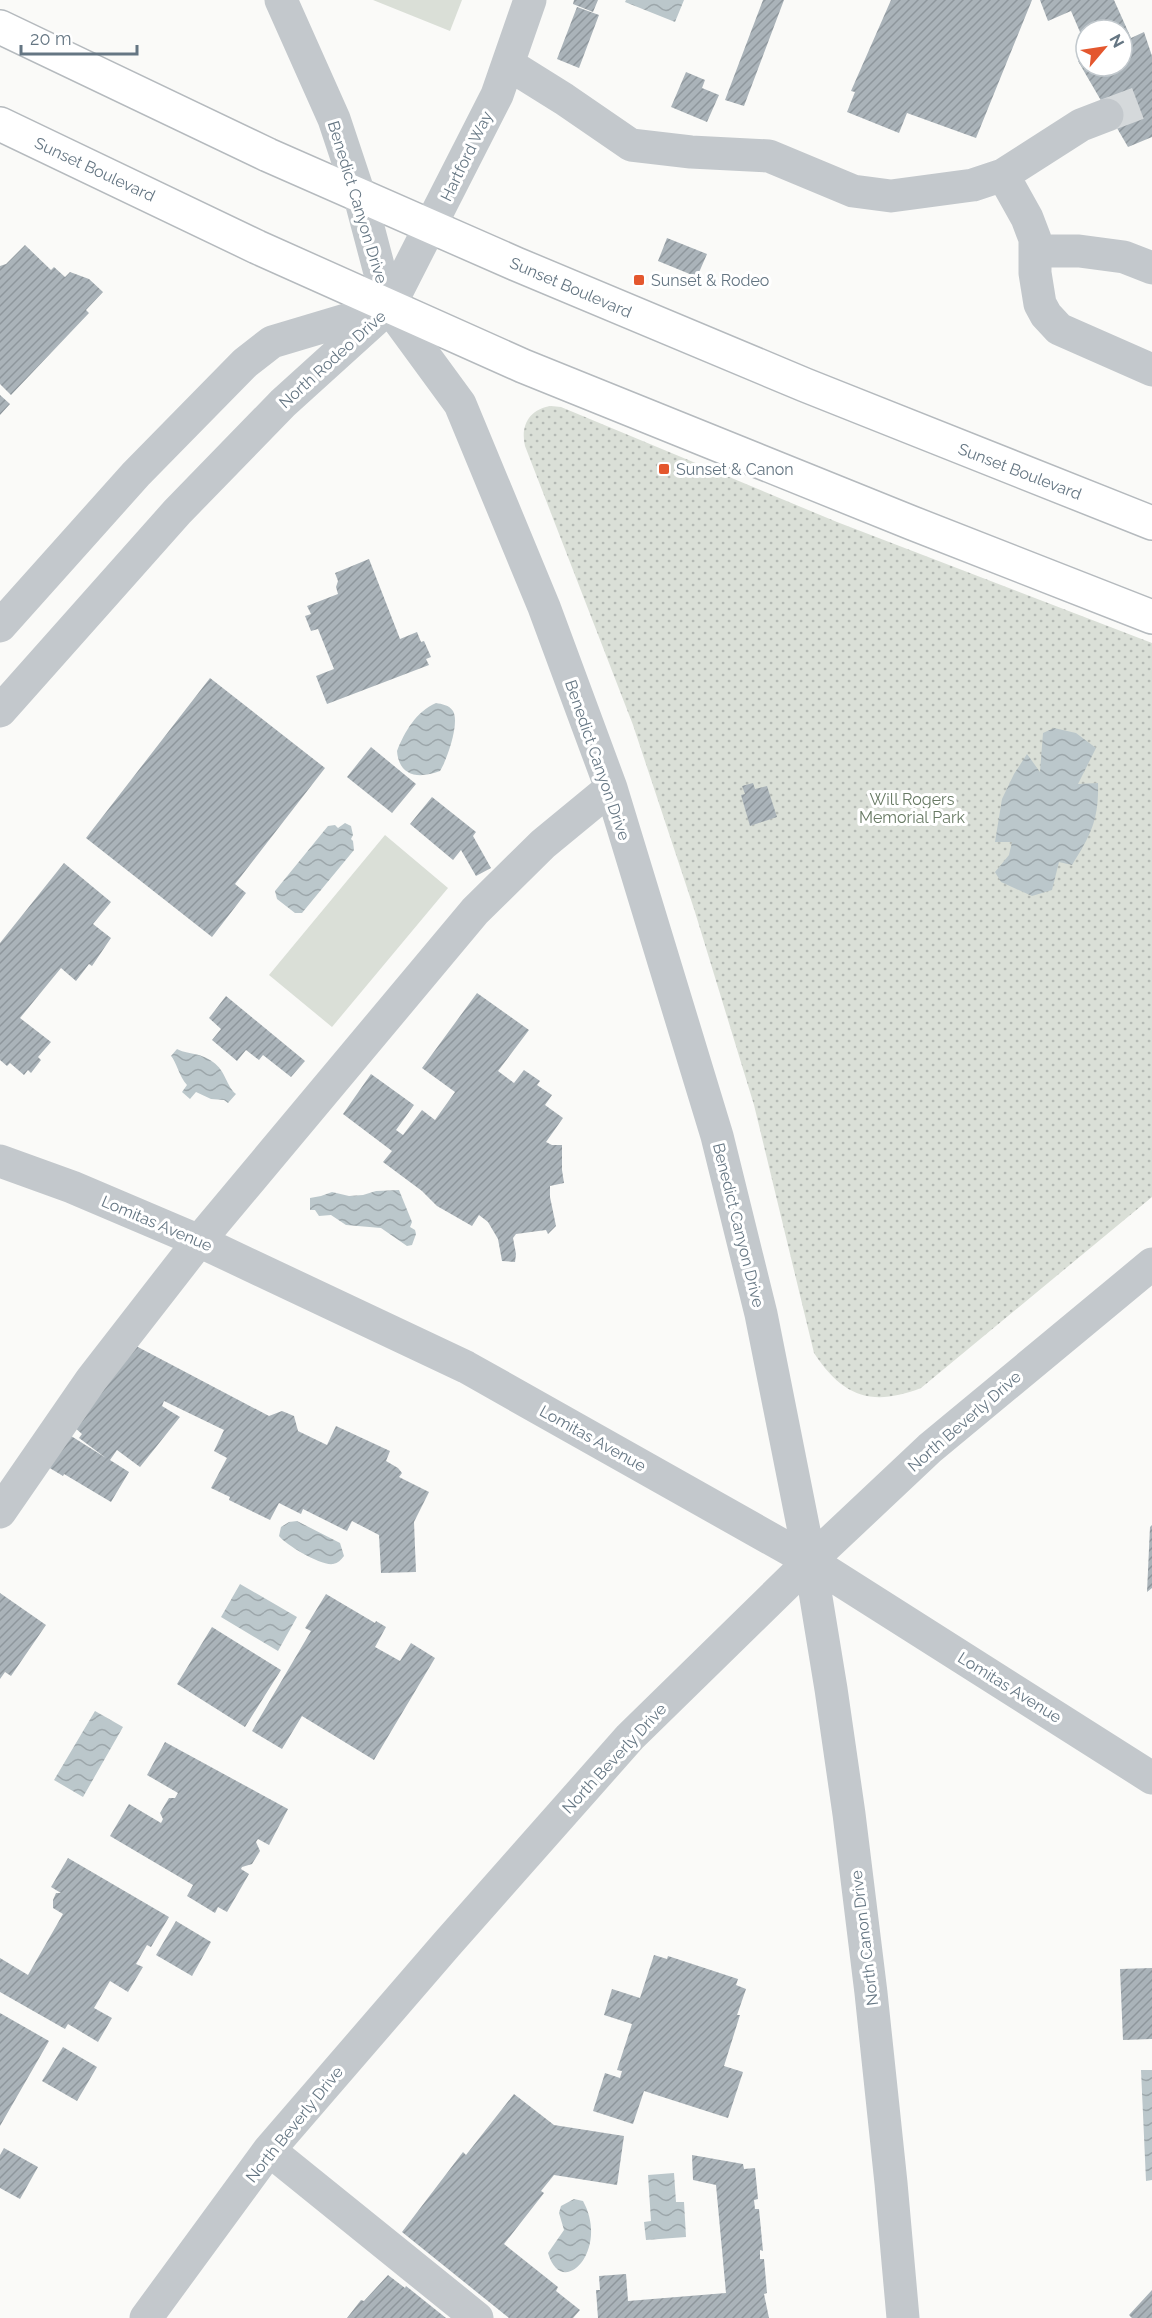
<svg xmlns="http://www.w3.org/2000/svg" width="1152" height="2318" font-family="Raleway,sans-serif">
  <defs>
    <pattern id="park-dots" width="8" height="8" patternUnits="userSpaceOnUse" patternTransform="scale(1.5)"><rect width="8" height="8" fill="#dadfd7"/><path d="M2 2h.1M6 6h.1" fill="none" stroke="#b4b9b4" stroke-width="1.8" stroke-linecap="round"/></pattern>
    <pattern id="water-waves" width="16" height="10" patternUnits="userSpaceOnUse" patternTransform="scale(1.5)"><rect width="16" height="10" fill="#bbc7cb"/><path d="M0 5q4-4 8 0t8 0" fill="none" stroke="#9ca6aa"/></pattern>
    <pattern id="building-hatch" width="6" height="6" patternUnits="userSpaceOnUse" patternTransform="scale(1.5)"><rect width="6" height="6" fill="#aab3b9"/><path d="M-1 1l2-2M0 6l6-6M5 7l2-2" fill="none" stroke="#8e969c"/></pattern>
  </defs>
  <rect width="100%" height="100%" fill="#fafaf8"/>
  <path fill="#dadfd7" d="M373,0H462L450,31Z
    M385,835L448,888L332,1027L269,975Z"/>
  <path fill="url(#park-dots)" d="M551,406L561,407L837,522L1152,643V1197L921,1388C872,1407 843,1397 814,1353L754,1105L695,912L633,725L525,446C520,425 530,409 551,406Z"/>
  <path fill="url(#water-waves)" d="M626,0H684L675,22L625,2Z
    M436,703C442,704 449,705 453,711C460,723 447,760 440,771C419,779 399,777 397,751C405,731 416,712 436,703Z
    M1054,728L1076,733L1096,748L1078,784L1098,783C1099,819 1091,835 1072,865L1059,862L1052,890L1032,896L1001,882L995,872L1009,855L1012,842H995L1002,799L1014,774L1027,754L1040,772L1043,733Z
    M345,823L351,826L353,835L351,839L353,841L354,850L302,913H295L277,899L275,891L328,826L335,825L338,828Z
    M177,1049C185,1054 200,1052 213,1062C226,1071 226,1086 236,1094L228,1103L224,1100L211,1099L196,1092L190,1099L182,1092L187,1085C179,1076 176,1061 171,1056Z
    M399,1190L412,1222L410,1227L415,1230L416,1234L412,1245L407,1246L381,1228L346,1225L331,1215L319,1216L315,1210H310V1198L321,1196L332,1192L349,1196L363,1195L376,1191Z
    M297,1521L340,1543L344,1556C341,1560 338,1563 333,1564C321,1566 286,1545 279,1536L281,1527L289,1522Z
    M240,1584L297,1617L278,1651L221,1617Z
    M95,1711L123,1727L83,1797L54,1780Z
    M1152,2070V2180L1146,2181L1141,2070Z
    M674,2173L676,2202H684L686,2237L646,2240L644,2222L651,2221L648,2175Z
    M574,2199L583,2201C610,2250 562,2301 548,2253L564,2230L559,2213L561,2206Z"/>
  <path fill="url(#building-hatch)" d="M574,0H598L593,12L573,4Z
    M763,0H784L744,106L725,100Z
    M891,0H1032L976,138L907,113L899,133L847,112L855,92L851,91Z
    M1040,0H1114L1131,38L1144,32L1152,56V137L1128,147L1078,61L1086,57V66H1122V30H1086V46L1071,11L1048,21Z
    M577,7L599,15L579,68L557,59Z
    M686,72L705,80L702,88L719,95L707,122L671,107Z
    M667,238L707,254L697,277L658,261Z
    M25,245L51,270L54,267L65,277L70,272L89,279L103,292L86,310L89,313L11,395L0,384V266L6,264Z
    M0,395L10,404L0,415Z
    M369,559L400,639L417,632L421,642L424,641L431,657L426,659L429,665L327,704L316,676L334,669L318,629L311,631L305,616L311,614L307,606L338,594L336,587L338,581L335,573Z
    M210,678L325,768L235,884L246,893L212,937L86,838Z
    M371,747L416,784L392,813L347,777Z
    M753,783L755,789L767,786L777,817L750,826L741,795L745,794L742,786Z
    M432,797L476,832L473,836L491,868L476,876L461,850L453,860L410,824Z
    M64,863L111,902L93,924L111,938L92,966L89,964L76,981L61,968L20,1018L51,1042L38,1057L41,1060L31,1073L28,1070L24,1075L10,1063L7,1066L0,1060V943Z
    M477,993L529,1030L498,1071L514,1083L524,1070L540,1081L537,1085L552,1095L545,1105L563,1118L546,1142L552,1145H562V1170L564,1183L550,1186V1197L556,1226L548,1234L546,1230L516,1234L513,1238L516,1254L515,1262L502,1261L498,1239L488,1222L479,1215L472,1226L437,1206L422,1191L383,1162L392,1151L343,1114L371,1074L414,1105L396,1130L403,1135L422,1110L435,1120L455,1092L422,1068Z
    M226,996L305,1061L291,1077L263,1055L259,1060L246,1050L237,1061L212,1040L221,1029L209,1018Z
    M136,1346L269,1416L282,1411L294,1416L298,1431L327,1445L336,1426L390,1451L386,1461L398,1468L402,1473L399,1477L429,1492L414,1522L416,1572L381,1573L379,1535L352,1521L347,1531L303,1509L301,1514L279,1503L270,1520L229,1500L230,1497L211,1488L227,1458L214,1451L224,1430L164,1401L162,1406L180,1417L140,1467L117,1450L110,1460L129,1472L111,1502L64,1474L63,1476L48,1467L68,1434L106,1458L79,1438L82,1434L74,1427Z
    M1152,1525V1588L1147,1592L1150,1527Z
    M0,1593L46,1625L11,1676L5,1672L0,1679Z
    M326,1594L375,1623L376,1621L386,1627L375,1647L400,1661L411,1643L435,1658L374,1760L302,1716L282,1749L252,1731L311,1631L305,1628Z
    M212,1627L281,1670L245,1727L177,1684Z
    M165,1742L288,1809L269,1845L258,1839L256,1842L260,1851L252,1864L242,1867L241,1869L249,1874L227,1912L218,1907L215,1913L187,1896L193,1885L110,1836L129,1804L161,1823L163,1819L160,1813L169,1798H175L178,1793L147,1775Z
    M68,1858L169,1917L151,1947L147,1945L136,1964L143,1967L128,1992L110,1981L94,2008L112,2018L98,2042L68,2024L65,2029L0,1992V1958L28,1975L63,1914L53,1908V1900L56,1893H61L51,1887Z
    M176,1921L211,1942L192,1976L156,1955Z
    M654,1955L667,1959L668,1956L738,1979L736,1985L746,1989L737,2015H740L724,2066L743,2072L728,2118L644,2091L633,2124L593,2111L605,2073L620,2078L622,2071L617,2070L632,2024L604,2015L612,1989L640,1998Z
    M1152,1968V2039L1123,2040L1120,1969Z
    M0,2013L49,2041L0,2126Z
    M63,2047L97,2067L77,2101L42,2081Z
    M514,2094L554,2125L624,2136L617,2185L554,2175L541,2191L544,2193L504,2244L558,2287L556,2291L580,2310L573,2318H509L402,2232L463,2152L466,2155Z
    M4,2148L38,2167L20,2199L0,2188V2155Z
    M692,2155L743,2164L744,2169L755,2168L758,2199L754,2200L755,2209H759L763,2251L760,2250V2259H764L767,2293L764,2294L769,2318H598L596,2290H600L599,2276L626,2274L628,2301L726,2293L716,2185L693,2180Z
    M388,2275L405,2288L406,2286L446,2318H347L361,2300L364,2301Z
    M1152,2290V2318H1132L1129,2315Z"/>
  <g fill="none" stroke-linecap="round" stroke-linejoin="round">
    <path stroke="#d5d9db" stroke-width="33" stroke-dasharray="33 16" stroke-linecap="butt" d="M1107,115L1152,98"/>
    <g stroke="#b5babe" stroke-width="36">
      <path id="major" d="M0,27L268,155L516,264L805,385L1152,523
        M0,124L257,247L523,366L912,523L1152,617"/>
    </g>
    <path stroke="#c3c8cc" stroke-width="33" d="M281,0L334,119L360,197L389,307L460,404L544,607L611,788L717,1136L761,1314L810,1561L831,1689L849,1814L871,1993L891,2183L903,2318
      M508,64L564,99L631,145L691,152L769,156L853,191L891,196L973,185L1003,175L1081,125L1107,115
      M1003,175L1027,218L1035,239V273L1040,304L1046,315L1059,329L1152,370
      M1036,251H1079L1124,257L1152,268
      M0,626L136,474L245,363L272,342L379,310
      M0,711L177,512L283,403L389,307L497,95L530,0
      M0,1161L72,1187L199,1241L466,1367L810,1561L1152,1778
      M0,1512L91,1380L199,1241L475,911L543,844L611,788
      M269,2150L477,2318
      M146,2318L269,2150L446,1945L630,1737L810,1561L930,1448L1152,1264"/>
    <use href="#major" stroke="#fff" stroke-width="33"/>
  </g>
  <g fill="#e4572e" stroke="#fff" stroke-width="2">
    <rect x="633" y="274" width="12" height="12" rx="3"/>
    <rect x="658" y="463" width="12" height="12" rx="3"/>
  </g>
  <g text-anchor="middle" stroke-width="6" stroke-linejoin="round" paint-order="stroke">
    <g font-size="16" fill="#657683" stroke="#fff">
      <text transform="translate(466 156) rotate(-64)" y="6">Hartford Way</text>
      <text transform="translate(95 169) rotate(25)" y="6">Sunset Boulevard</text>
      <text transform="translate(358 202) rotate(73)" y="6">Benedict Canyon Drive</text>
      <text transform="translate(571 287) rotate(23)" y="6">Sunset Boulevard</text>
      <text transform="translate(332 359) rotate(-42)" y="6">North Rodeo Drive</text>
      <text transform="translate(1020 471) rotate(21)" y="6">Sunset Boulevard</text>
      <text transform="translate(598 760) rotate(71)" y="6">Benedict Canyon Drive</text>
      <text transform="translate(157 1223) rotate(23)" y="6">Lomitas Avenue</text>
      <text transform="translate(739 1225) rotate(76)" y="6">Benedict Canyon Drive</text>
      <text transform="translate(964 1421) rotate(-41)" y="6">North Beverly Drive</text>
      <text transform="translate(593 1438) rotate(29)" y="6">Lomitas Avenue</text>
      <text transform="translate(1010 1687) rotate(32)" y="6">Lomitas Avenue</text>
      <text transform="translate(614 1758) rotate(-47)" y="6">North Beverly Drive</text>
      <text transform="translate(864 1938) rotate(-97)" y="6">North Canon Drive</text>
      <text transform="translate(294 2124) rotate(-51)" y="6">North Beverly Drive</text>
    </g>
    <g font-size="16" fill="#657683" stroke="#fff" text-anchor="start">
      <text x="651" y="286">Sunset &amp; Rodeo</text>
      <text x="676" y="475">Sunset &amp; Canon</text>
    </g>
    <g font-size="16" fill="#687a64" stroke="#fff">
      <text x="912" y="805">Will Rogers<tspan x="912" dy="18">Memorial Park</tspan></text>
    </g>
  </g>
  <g transform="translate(1104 48) rotate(61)"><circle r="28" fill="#ffffff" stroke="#c1c8cd" stroke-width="1.5"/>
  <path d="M0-4.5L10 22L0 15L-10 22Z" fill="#e4572e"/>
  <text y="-9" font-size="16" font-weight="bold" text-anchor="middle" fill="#657683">N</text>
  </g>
  <path d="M21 45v9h116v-9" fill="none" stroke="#657683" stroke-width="3"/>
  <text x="30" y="45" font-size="18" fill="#657683" stroke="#ffffff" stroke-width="4.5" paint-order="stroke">20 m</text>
</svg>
